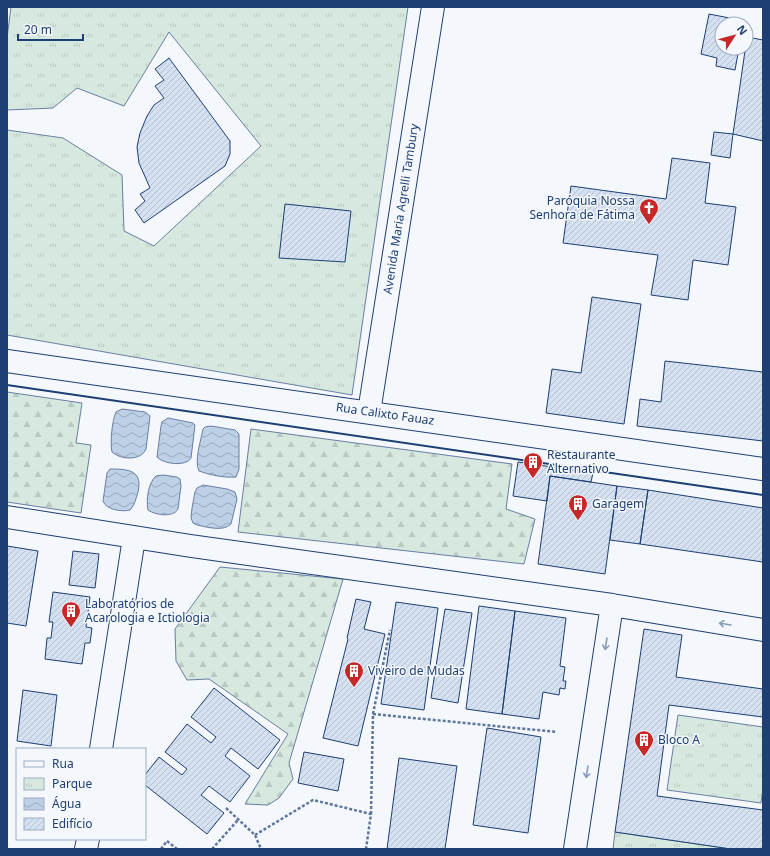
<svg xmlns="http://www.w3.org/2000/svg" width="770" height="856" font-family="'Noto Sans',sans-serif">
  <defs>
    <pattern id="forest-firs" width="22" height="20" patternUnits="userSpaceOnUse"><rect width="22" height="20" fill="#d7e8df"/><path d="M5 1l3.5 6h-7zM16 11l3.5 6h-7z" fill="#b8c8c3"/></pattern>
    <pattern id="park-tufts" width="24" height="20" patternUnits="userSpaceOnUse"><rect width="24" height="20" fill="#d7e8df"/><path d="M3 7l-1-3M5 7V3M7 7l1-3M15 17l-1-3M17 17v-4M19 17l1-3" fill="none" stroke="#b8c8c3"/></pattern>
    <pattern id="water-waves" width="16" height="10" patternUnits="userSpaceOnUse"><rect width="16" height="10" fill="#bed0e5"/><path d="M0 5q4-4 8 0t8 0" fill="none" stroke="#9aaabe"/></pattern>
    <pattern id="building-hatch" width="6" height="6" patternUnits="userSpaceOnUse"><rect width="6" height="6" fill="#d5e0f0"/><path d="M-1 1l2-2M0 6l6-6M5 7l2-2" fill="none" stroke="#b6c1d1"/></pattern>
  </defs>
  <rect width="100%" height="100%" fill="#f4f7fb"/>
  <path fill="url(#forest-firs)" stroke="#687fa3" d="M7,392L82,403L76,443L91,445L81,513L7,502Z
    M251,429L512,464L506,509L535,519L524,564L238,532Z
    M220,567L343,579L289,763L293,779L279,798L268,805L245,804L288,734L209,679L187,680L176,661L175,629Z"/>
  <path fill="url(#park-tufts)" stroke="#687fa3" d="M11,7H408L352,395L7,335V130L63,138L122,175L124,231L154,246L261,146L169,32L124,106L77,88L53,108L7,110V38Z
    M678,715L763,727V789L761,803L667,790Z
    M615,832L731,849H613Z"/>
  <path fill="url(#water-waves)" stroke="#687fa3" d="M122,409L145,412L150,416L146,449C141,461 121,460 112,452C110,442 112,421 116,412Z
    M168,418L193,423L195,425L191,458C186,467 163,464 157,457L161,426L162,422Z
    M211,426L235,430L239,434V469L236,477C224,478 210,475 199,471C194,461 201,440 203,429L205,427Z
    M110,469C128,469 143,470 138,492C136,498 135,505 130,510C122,512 106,510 103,501L107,473Z
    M163,475L177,477L180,479L181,486L178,509C173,518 155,515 148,510C146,500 148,483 156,476Z
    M203,485L227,489L235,492L237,499L231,524C223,532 207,527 197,525L193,523L191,518L192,508L195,492L197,488Z"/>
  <path fill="url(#building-hatch)" stroke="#1d3f73" d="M709,14L745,21L744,24H722V48H739L735,70L716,66L717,58L701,54Z
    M747,37L763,40V141L733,134Z
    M169,58L230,141V154L225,166L144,223L135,210L145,201L140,194L150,188L139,163L137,147L140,133L147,116L154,105L164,98L155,86L164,80L155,69Z
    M714,132L733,134L730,158L711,155Z
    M672,158L710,163L705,203L736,207L728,265L693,260L688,300L651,295L658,255L563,243L571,186L666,199Z
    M285,204L351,211L345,262L279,258Z
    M592,297L641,304L624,424L546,413L552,369L581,373Z
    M665,361L763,372V441L637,426L640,399L661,402Z
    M518,462L593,473L591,482L550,476L547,501L513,496Z
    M550,476L617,486L605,574L538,564Z
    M617,486L648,490L640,544L610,540Z
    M648,490L763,508V562L640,544Z
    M7,546L38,551L26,626L7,623Z
    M73,551L99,554L95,588L69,585Z
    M53,592L90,597L86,627L92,628L90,643H85L82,664L45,659L47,638H51L53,622H49Z
    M356,599L371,602L364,629L385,634L358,746L323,738L348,639L347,638Z
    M396,602L438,608L424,710L381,704Z
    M479,606L515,611L502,714L466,709Z
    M445,609L472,613L458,703L431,698Z
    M515,611L566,618L560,666L565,667L563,681H566L565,689L560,688L559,695L543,692L539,719L502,714Z
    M644,629L682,635L676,677L763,689V717L669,705L657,796L763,810V849H731L615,832Z
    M214,688L280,740L258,769L231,748L225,756L250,776L230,802L209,786L201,795L224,813L207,834L145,785V775L159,757L182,775L187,769L165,752L187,724L211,743L216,737L191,717Z
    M23,690L57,695L51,746L17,741Z
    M487,728L541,737L528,833L473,825Z
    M304,752L344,759L338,791L298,783Z
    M399,758L457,766L445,849H387Z"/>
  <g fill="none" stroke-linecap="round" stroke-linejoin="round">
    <g stroke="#1d3f73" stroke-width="24">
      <path id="minor" d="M7,361L763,469
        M369,412L433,7
        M7,517L191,546L612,605L763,630
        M101,749L134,538
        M86,849L88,839
        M575,849L612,605"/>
    </g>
    <path stroke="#5e769c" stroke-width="2.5" stroke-dasharray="3 2" stroke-linecap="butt" d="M373,714L557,732
      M226,808L255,835L261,849
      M371,814L373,714L390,630
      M255,835L313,800L371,814L366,849
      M161,849L167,841L177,849
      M212,849L238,820"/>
    <use href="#minor" stroke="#f4f7fb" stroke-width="22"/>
    <path stroke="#1d3f73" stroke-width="2" d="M7,385L763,495"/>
  </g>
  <defs><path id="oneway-shaft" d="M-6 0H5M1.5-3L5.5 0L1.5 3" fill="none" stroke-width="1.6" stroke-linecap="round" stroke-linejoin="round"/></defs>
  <g stroke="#889bb7">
    <use href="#oneway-shaft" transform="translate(725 624) rotate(-171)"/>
    <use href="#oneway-shaft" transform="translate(606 644) rotate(99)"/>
    <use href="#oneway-shaft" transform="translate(587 772) rotate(99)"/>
  </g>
  <defs>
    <g id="church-pin" transform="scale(1)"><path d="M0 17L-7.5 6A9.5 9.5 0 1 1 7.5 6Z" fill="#c62828" stroke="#f4f7fb"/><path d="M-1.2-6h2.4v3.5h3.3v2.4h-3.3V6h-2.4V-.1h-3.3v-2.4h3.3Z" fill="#fff"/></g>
    <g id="building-pin" transform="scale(1)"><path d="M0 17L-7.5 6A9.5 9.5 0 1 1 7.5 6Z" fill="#c62828" stroke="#f4f7fb"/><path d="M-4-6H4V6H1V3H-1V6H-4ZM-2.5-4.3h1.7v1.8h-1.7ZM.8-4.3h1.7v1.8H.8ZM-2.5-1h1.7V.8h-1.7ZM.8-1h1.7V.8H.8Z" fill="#fff"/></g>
  </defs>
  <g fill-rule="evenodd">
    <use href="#church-pin" x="649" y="208"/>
    <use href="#building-pin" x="533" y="462"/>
    <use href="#building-pin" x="578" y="504"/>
    <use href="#building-pin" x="71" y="611"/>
    <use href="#building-pin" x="354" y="671"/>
    <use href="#building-pin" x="644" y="740"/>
  </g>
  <g text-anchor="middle" stroke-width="3" stroke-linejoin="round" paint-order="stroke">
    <g font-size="12" fill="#1d3f73" stroke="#f4f7fb" text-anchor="start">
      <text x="635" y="205" text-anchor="end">Paróquia Nossa<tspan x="635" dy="14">Senhora de Fátima</tspan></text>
      <text x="547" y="459">Restaurante<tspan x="547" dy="14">Alternativo</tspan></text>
      <text x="592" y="508">Garagem</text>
      <text x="85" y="608">Laboratórios de<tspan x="85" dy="14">Acarologia e Ictiologia</tspan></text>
      <text x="368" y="675">Viveiro de Mudas</text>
      <text x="658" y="744">Bloco A</text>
    </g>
    <g font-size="12" fill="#1d3f73" stroke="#f4f7fb">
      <text transform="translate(401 209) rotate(-81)" y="4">Avenida Maria Agrelli Tambury</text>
      <text transform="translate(385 414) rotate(8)" y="4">Rua Calixto Fauaz</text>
    </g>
  </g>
  <rect width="770" height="856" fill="none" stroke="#1d3f73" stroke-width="16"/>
  <rect x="16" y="748" width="130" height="92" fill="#f4f7fb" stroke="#9eadc5"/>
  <rect x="24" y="761" width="20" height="6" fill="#f4f7fb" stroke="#9eadc5"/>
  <text x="52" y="768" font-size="12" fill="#1d3f73">Rua</text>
  <rect x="24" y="778" width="20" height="12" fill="url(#park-tufts)" stroke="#9eadc5"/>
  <text x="52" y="788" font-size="12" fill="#1d3f73">Parque</text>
  <rect x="24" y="798" width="20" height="12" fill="url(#water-waves)" stroke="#9eadc5"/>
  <text x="52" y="808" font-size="12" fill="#1d3f73">Água</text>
  <rect x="24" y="818" width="20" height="12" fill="url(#building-hatch)" stroke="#9eadc5"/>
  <text x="52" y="828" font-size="12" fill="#1d3f73">Edifício</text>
  <g transform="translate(734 36) rotate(54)"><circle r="19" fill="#f4f7fb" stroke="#9eadc5"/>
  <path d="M0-3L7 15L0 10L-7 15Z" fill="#c62828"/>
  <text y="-6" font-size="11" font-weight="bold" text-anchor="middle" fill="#1d3f73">N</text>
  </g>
  <path d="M18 34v6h65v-6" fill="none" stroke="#1d3f73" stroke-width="2"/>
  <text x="24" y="34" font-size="12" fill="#1d3f73" stroke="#f4f7fb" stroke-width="3" paint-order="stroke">20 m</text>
</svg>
